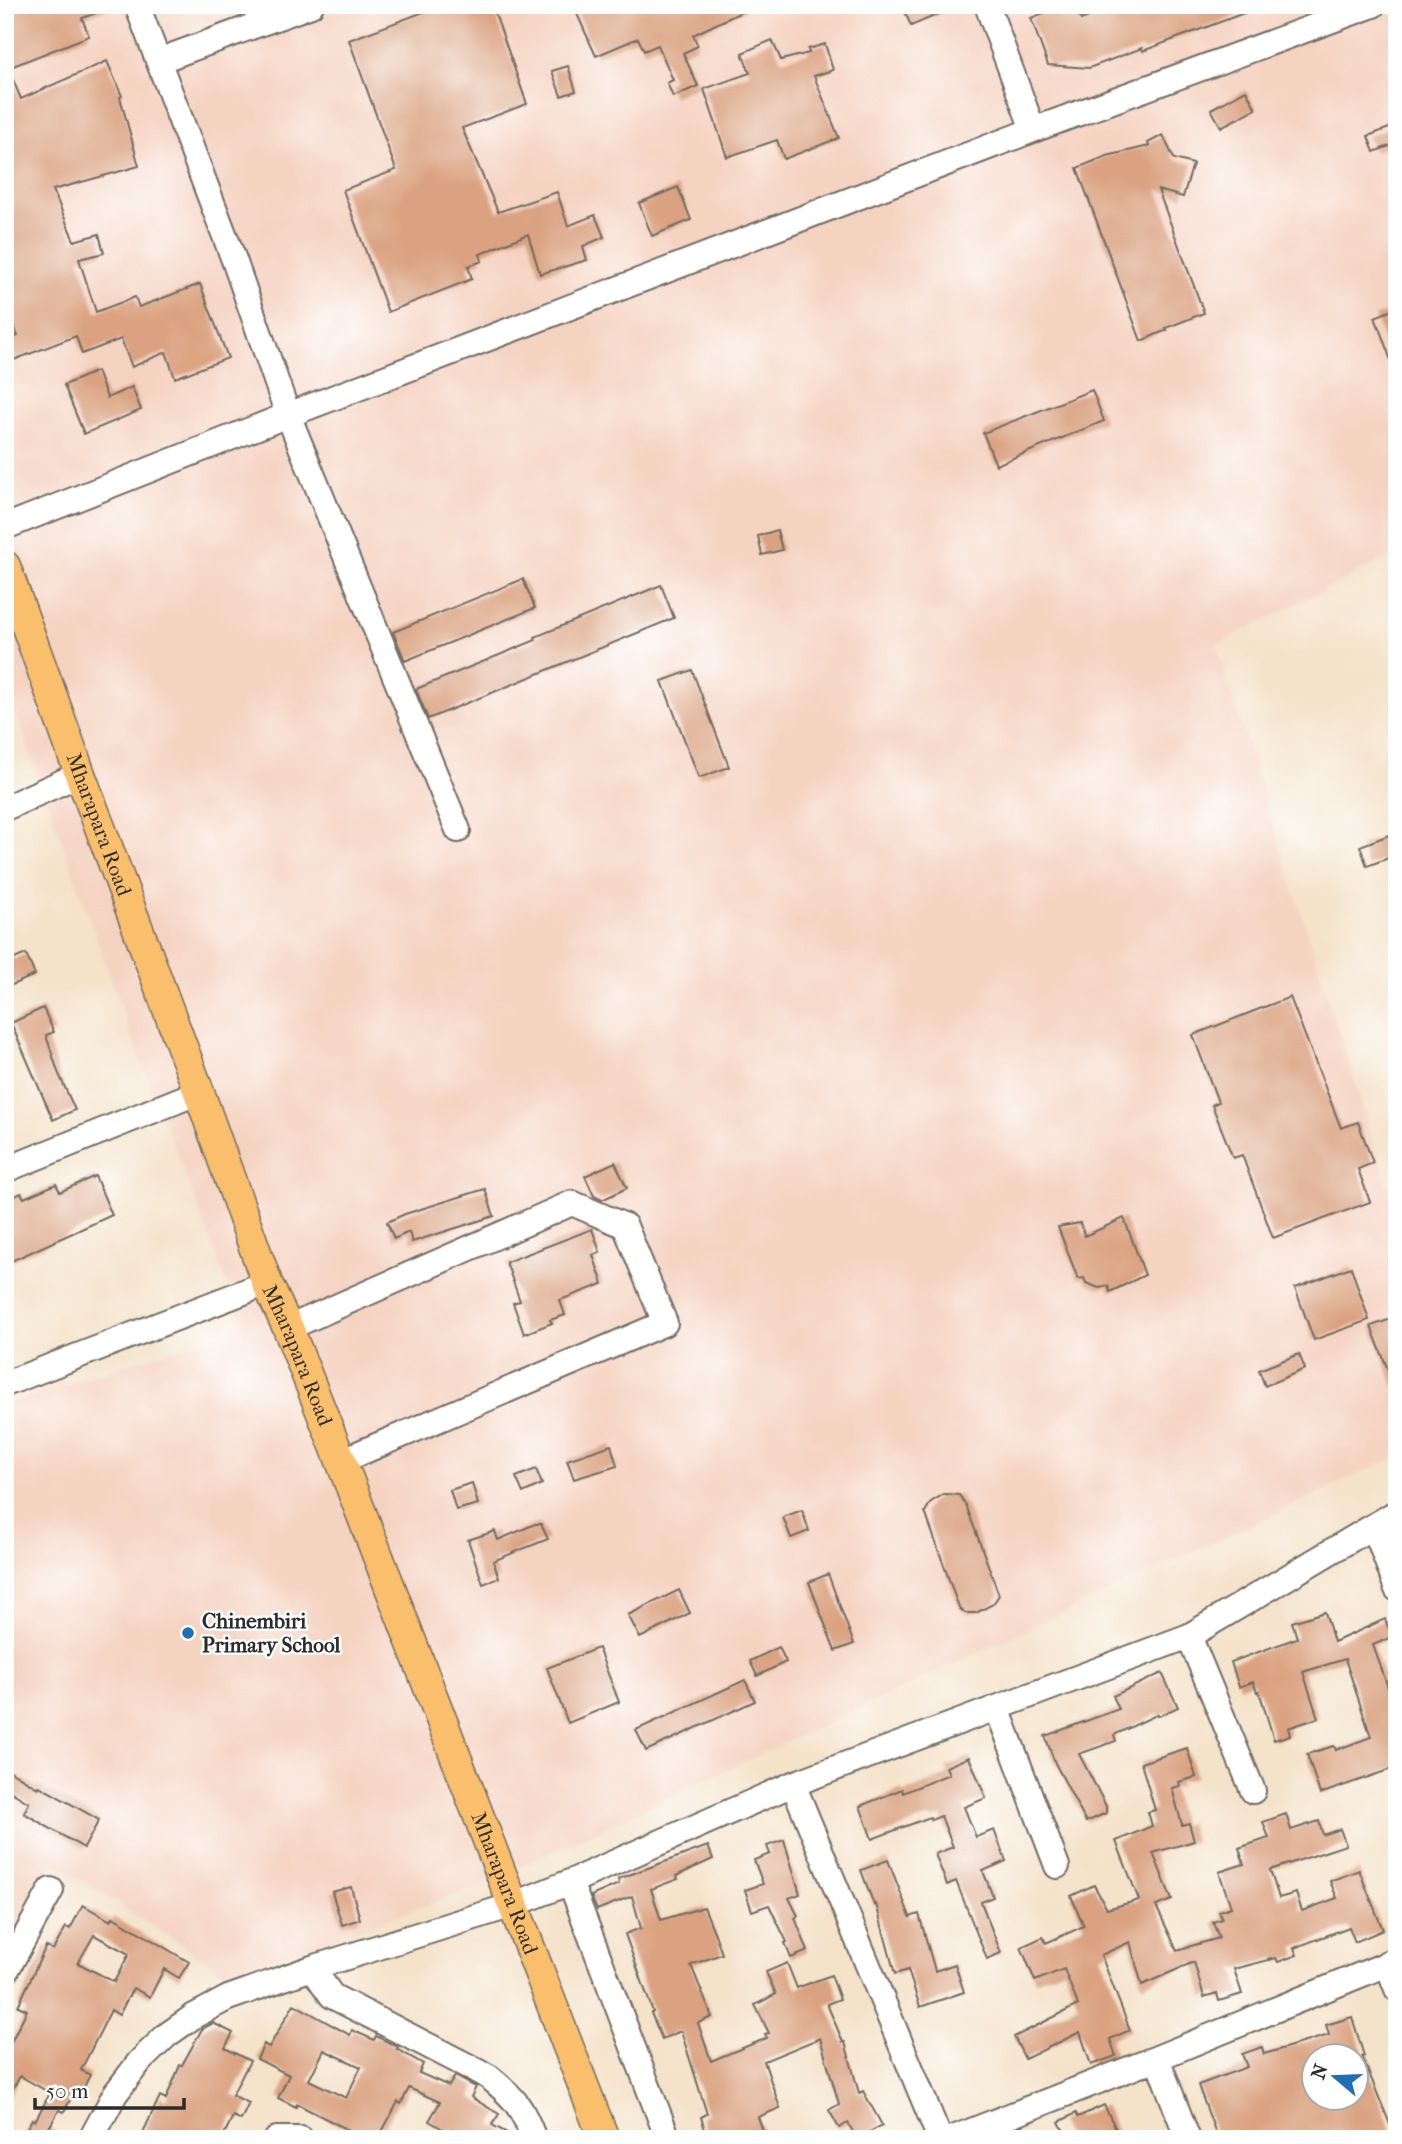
<svg xmlns="http://www.w3.org/2000/svg" width="1402" height="2144" font-family="'IM FELL French Canon',serif">
  <rect width="100%" height="100%" fill="#fff"/>
  <filter id="ink" filterUnits="userSpaceOnUse"><feTurbulence type="fractalNoise" baseFrequency=".0143" numOctaves="2"/><feDisplacementMap in="SourceGraphic" scale="14" xChannelSelector="R" yChannelSelector="G"/><feConvolveMatrix kernelMatrix="1 2 1 2 8 2 1 2 1" color-interpolation-filters="sRGB"/></filter>
  <filter id="wash" filterUnits="userSpaceOnUse"><feTurbulence type="fractalNoise" baseFrequency=".00686" numOctaves="4" result="noise"/><feDisplacementMap in="SourceGraphic" scale="28" xChannelSelector="R" yChannelSelector="G"/><feGaussianBlur stdDeviation="1.57" result="paint"/><feColorMatrix in="noise" values="0 0 0 0 0 0 0 0 0 0 0 0 0 0 0 0 0 1.4 0 .05"/><feComposite in="paint" operator="in"/></filter>
  <g filter="url(#wash)">
    <rect width="100%" height="100%" fill="#f4e2c9"/>
    <path fill="#f5d3c1" d="M5,5H1397V553L1216,645L1397,1216V1456L475,1888L228,1975L55,1863L5,1956V1404L244,1327L135,1046L5,683Z"/>
    <g id="blocks">
      <path fill="#daa280" fill-rule="evenodd" d="M5,5H110L111,8L82,18L89,36L8,68L21,99L107,61L122,96L120,97L139,166L53,190L74,241L99,234L104,253L79,259L96,312L135,297L139,307L200,284L228,358L175,378L166,352L132,367L121,339L82,354L76,336L14,360L7,340L18,336L5,305Z
        M427,5H492L527,104L462,128L498,212L557,192L568,226L595,215L604,237L583,246L587,260L540,274L528,234L480,254L482,261L468,266L472,279L388,312L343,190L396,170L349,40L429,10Z
        M573,5H756L693,35L698,46L683,53L698,86L673,97L667,83L673,80L658,45L644,51L638,38L596,56Z
        M902,5H960L911,26Z
        M1064,5H1076L1081,20L1120,5L1260,7L1143,51L1142,48L1089,68L1048,65L1031,18Z
        M772,40L781,60L809,53L808,49L825,44L833,70L814,76L839,138L784,159L777,140L727,157L704,89L750,73L742,53Z
        M568,66L576,91L561,96L552,71Z
        M1246,90L1256,109L1221,127L1211,109Z
        M1397,125V143L1374,152L1368,136Z
        M1163,135L1174,159L1193,164L1183,197L1158,190L1204,313L1166,328L1167,330L1141,341L1077,168L1107,156L1149,146L1148,143Z
        M678,187L691,220L652,236L639,203Z
        M1397,308V370L1395,371L1375,317Z
        M97,371L107,398L132,387L141,410L84,434L64,385Z
        M1092,390L1104,421L996,465L983,433Z
        M777,530L782,550L762,555L758,536Z
        M523,579L535,608L405,661L393,632Z
        M661,585L674,618L428,719L416,689L536,640L535,637Z
        M692,670L729,767L699,778L662,681Z
        M1397,832V855L1367,866L1360,846Z
        M26,954L35,975L5,988V963Z
        M1290,997L1341,1128L1358,1122L1373,1163L1358,1169L1370,1202L1273,1238L1242,1155L1233,1158L1212,1105L1218,1102L1193,1035Z
        M43,1008L54,1032L46,1035L58,1072L75,1110L53,1120L11,1023Z
        M615,1162L627,1188L602,1200L594,1196L585,1176Z
        M95,1176L112,1215L5,1264V1201L21,1193L24,1198L56,1184L60,1192Z
        M485,1189L494,1216L412,1242L409,1232L394,1239L387,1222L405,1214Z
        M1124,1218L1145,1275L1110,1292L1108,1286L1099,1288L1086,1283L1084,1278L1078,1279L1058,1227L1080,1223L1085,1236Z
        M592,1229L600,1252L593,1255L603,1284L560,1300L565,1315L550,1320L552,1323L524,1334L513,1303L520,1301L506,1262Z
        M1351,1267L1369,1320L1314,1340L1295,1288Z
        M1397,1317V1388H1395L1371,1326Z
        M1299,1354L1305,1369L1265,1386L1259,1370Z
        M611,1445L617,1466L574,1479L567,1460Z
        M536,1469L542,1484L523,1493L516,1477Z
        M472,1483L478,1504L456,1510L450,1490Z
        M944,1494L959,1495L966,1505L999,1595L993,1604L976,1613H965L959,1608L925,1512L931,1502Z
        M802,1510L809,1531L791,1538L783,1517Z
        M535,1524H541L548,1539L493,1561L499,1578L483,1584L468,1540L495,1531L498,1540Z
        M828,1574L854,1644L835,1651L809,1582Z
        M679,1590L690,1613L640,1638L628,1615Z
        M1325,1612L1334,1642L1385,1619L1392,1637L1373,1645L1397,1713V1767L1320,1794L1307,1754L1334,1746L1336,1750L1371,1737L1345,1659L1303,1672L1318,1718L1288,1728L1290,1735L1274,1740L1259,1691L1257,1692L1253,1682L1239,1687L1231,1662L1297,1638L1292,1622Z
        M779,1647L786,1662L757,1676L750,1661Z
        M598,1648L619,1702L568,1723L547,1668Z
        M1162,1673L1178,1707L1159,1716L1158,1714L1114,1735L1116,1741L1079,1754L1106,1806V1813L1086,1822L1055,1763L1045,1736L1119,1709L1113,1696Z
        M745,1680L755,1701L646,1751L636,1730Z
        M1187,1748L1196,1777L1179,1782L1180,1786L1172,1788L1182,1825L1189,1823L1194,1841L1153,1853L1172,1900L1156,1906L1177,1950L1219,1938L1213,1922L1222,1919L1219,1911L1231,1907L1219,1872L1244,1864L1239,1848L1269,1838L1263,1822L1286,1814L1291,1830L1319,1821L1323,1835L1340,1829L1346,1845L1270,1870L1279,1898L1296,1893L1302,1911L1337,1898L1330,1881L1359,1870L1383,1930L1355,1942L1349,1927L1294,1948L1297,1955L1278,1962L1276,1958L1234,1969L1242,1994L1219,2001L1217,1993L1204,1997L1194,1962L1142,1985L1130,1942L1101,1955L1130,2030L1110,2039L1116,2056L1091,2065L1080,2032L1025,2059L1014,2037L1078,2005L1064,1969L1035,1981L1021,1947L1043,1937L1046,1943L1084,1926L1071,1896L1094,1885L1107,1909L1139,1900L1116,1841L1152,1826L1148,1812L1155,1810L1141,1763Z
        M969,1757L986,1798L964,1807L976,1837L994,1830L1006,1861L983,1871L993,1897L981,1902L1001,1953L987,1959L956,1881L947,1885L935,1854L953,1847L941,1816L931,1820L930,1817L872,1839L860,1806L902,1789L903,1793L949,1774L946,1767Z
        M5,1768L38,1788L39,1786L99,1820L84,1848L24,1813L29,1803L5,1788Z
        M784,1840L800,1894L789,1898L798,1916L795,1918L808,1951L791,1958L785,1943L787,1942L769,1905L752,1911L745,1890L763,1884L754,1860L770,1854L767,1846Z
        M708,1846L713,1859L676,1876L678,1879L651,1889L661,1920L704,1907L715,1934L722,1954L691,1965L712,2017L698,2023L711,2061L767,2038L765,2034L769,2033L755,2005L776,1994L766,1972L787,1963L797,1988L831,1975L840,1999L827,2004L843,2042H845L859,2093L863,2091L882,2125L857,2139L848,2123L839,2128L829,2110L839,2104L820,2038L764,2061L780,2108L758,2117L766,2139H708L701,2117L707,2114L681,2031L662,2039L651,2013L653,2012L625,1934L641,1928L632,1896L597,1910L591,1896L619,1884L618,1879Z
        M888,1860L910,1917L919,1914L935,1971L955,1964L964,1992L920,2007L908,1970L895,1974L876,1904L874,1905L861,1870Z
        M351,1887L360,1919L342,1925L332,1892Z
        M83,1905L111,1921L113,1917L189,1962L179,1978L164,1969L150,1997L133,1988L119,2015L111,2010L81,2070L90,2075L80,2095L74,2092L64,2112L59,2110L49,2128L68,2139H21L32,2119L35,2121L50,2093L20,2076L5,2103V2036L12,2040L27,2010L18,2006L46,1946L53,1950L66,1927L70,1929ZM94,1935L129,1954L114,1982L78,1963Z
        M294,2004L350,2035L352,2030L374,2040L376,2036L398,2047L397,2049L423,2064L419,2073L449,2086L455,2076L476,2087L471,2097L499,2114L492,2125L518,2139H468L452,2129L450,2133L429,2121L440,2102L409,2088L401,2104L398,2102L378,2139H353L356,2134L297,2104L296,2107L278,2098L289,2075L257,2059L264,2044L269,2047ZM324,2050L361,2067L346,2098L309,2080Z
        M1352,2017L1364,2056H1362L1396,2139H1218L1198,2085L1247,2067L1242,2054L1262,2047L1264,2054L1329,2035L1326,2025ZM1314,2056H1356V2098H1314Z
        M213,2023L233,2033L225,2048L250,2061L232,2095L249,2103L241,2120L233,2116L222,2139H140L160,2096L166,2099L180,2065H182L202,2029Z
        M1104,2105L1121,2139H1068L1059,2122L1076,2113L1078,2117Z"/>
    </g>
  </g>
  <g filter="url(#ink)">
    <use href="#blocks" fill-opacity="0" stroke="#716b62" stroke-width="2"/>
    <g fill="none" stroke-linecap="round" stroke-linejoin="round">
      <g stroke="#716b62" stroke-width="28">
        <path id="minor" d="M137,5L234,260L288,415L458,830
          M158,61L311,5
          M1033,130L1373,5
          M5,527L288,415L1033,130L987,5
          M5,808L80,774
          M5,1170L199,1092
          M288,1328L572,1203L625,1226L665,1323L341,1461
          M5,1384L267,1283
          M1374,1526L1397,1589
          M1189,1636L1253,1791
          M997,1708L1057,1866
          M793,1784L940,2139
          M570,1882L668,2139
          M1387,1963L1397,1989
          M312,1968L332,1996L489,2077C515,2098 522,2107 534,2139
          M5,1973L51,1890
          M1157,2058L1188,2139
          M91,2139L115,2094L140,2061L167,2035L194,2016L228,1998L312,1968L513,1905L570,1882L793,1784L1189,1636L1397,1512
          M277,2139H301
          M951,2139L1157,2058L1397,1960"/>
      </g>
      <g stroke="#716b62" stroke-width="33">
        <g id="major">
          <path id="s1" d="M5,566L80,774L199,1092L267,1283L288,1328L341,1461L604,2139"/>
        </g>
      </g>
      <use href="#minor" stroke="#fff" stroke-width="24"/>
      <use href="#major" stroke="#f9bf6d" stroke-width="30"/>
    </g>
  </g>
  <circle fill="#1f6fb2" stroke="#fff" stroke-width="2.5" cx="188" cy="1633" r="7"/>
  <g text-anchor="middle" stroke-width="5" stroke-linejoin="round" paint-order="stroke">
    <g font-size="21" fill="#2b2b2b" stroke="#fff">
      <text dy="7" stroke="none"><textPath href="#s1" startOffset="275">Mharapara Road</textPath></text>
      <text dy="7" stroke="none"><textPath href="#s1" startOffset="842">Mharapara Road</textPath></text>
      <text dy="7" stroke="none"><textPath href="#s1" startOffset="1409">Mharapara Road</textPath></text>
    </g>
    <g font-size="21" font-weight="bold" fill="#2b2b2b" stroke="#fff" text-anchor="start">
      <text x="202" y="1628">Chinembiri<tspan x="202" dy="24">Primary School</tspan></text>
    </g>
  </g>
  <rect width="1402" height="2144" fill="none" stroke="#fff" stroke-width="28"/>
  <g transform="translate(1335 2077) rotate(289)"><circle r="33" fill="#ffffff" stroke="#aaaaaa" stroke-width="2"/>
  <path d="M0-5L12 26L0 18L-12 26Z" fill="#1f6fb2"/>
  <text y="-10" font-size="19" font-weight="bold" text-anchor="middle" fill="#2b2b2b">N</text>
  </g>
  <path d="M35 2098v10h149v-10" fill="none" stroke="#2b2b2b" stroke-width="3.5"/>
  <text x="46" y="2098" font-size="21" fill="#2b2b2b" stroke="#ffffff" stroke-width="5" paint-order="stroke">50 m</text>
</svg>
